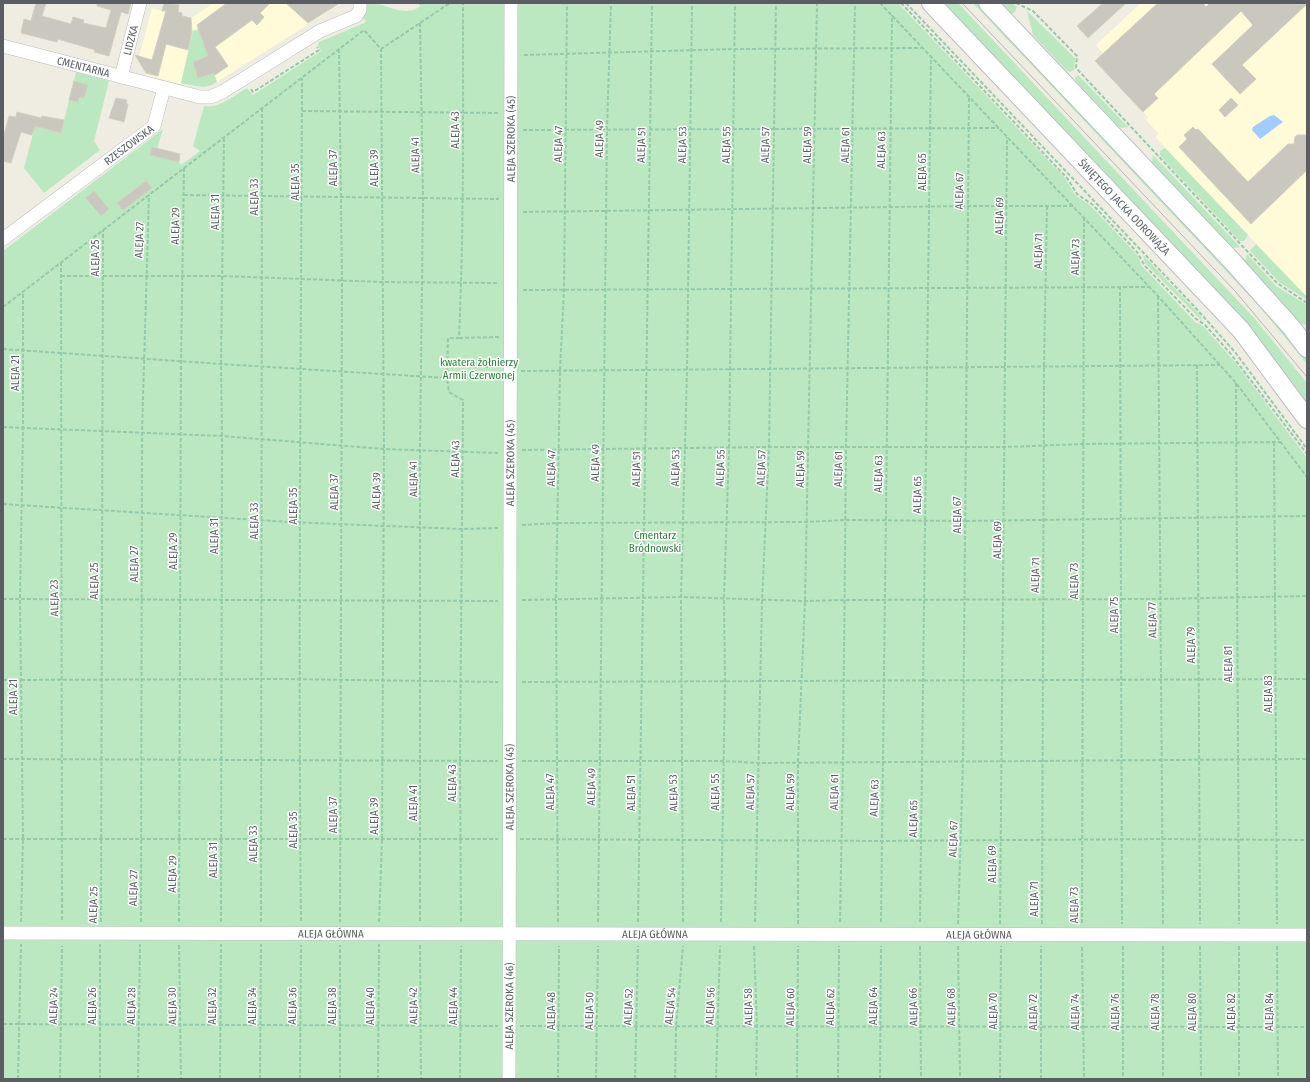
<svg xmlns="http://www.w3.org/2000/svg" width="1310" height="1082" font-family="'Fira Sans Condensed',sans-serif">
  <rect width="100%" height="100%" fill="#efede2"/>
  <path fill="#fffad7" d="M214,3H342L217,82L198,29L193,31L181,84L147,75L138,61L152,8L191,18Z
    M1141,3H1307V297L1156,138L1158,133L1146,120L1148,117L1095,61L1103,53L1096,45Z"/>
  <path fill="#bce8c1" d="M374,3C390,6 409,18 421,5L418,3H898L1065,178L1075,195L1091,206L1138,256L1142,266L1195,322L1203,326L1235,362L1307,458V1079H3V251L163,129L155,156L179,162L181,165L200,151L193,146L204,106C219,109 235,95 247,88L253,95L321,51L318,45L319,42L364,23L366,21L363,18L367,4Z
    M941,3H958L1255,319L1307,383V404Z
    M973,3H979L1229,267L1304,354L1307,358V364L1259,306Z
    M998,3H1013L1017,7L1015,12L1011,14Z
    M1027,11L1075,58L1074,70L1070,72L1066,70L1033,35Z
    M199,29L217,82C204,90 197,86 181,83L193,31Z
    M76,72L109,81L94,141L100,150L44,193L24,168L35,126L61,133Z
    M1078,75L1128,127L1122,128L1118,126L1075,80V78Z
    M1165,148L1248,235L1244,241H1240L1163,159L1160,155V151Z
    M1153,155L1240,247L1232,248L1154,168L1152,162Z
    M1256,244L1307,297V300L1279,282L1250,251Z
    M1247,254L1276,286L1307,305V325L1298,324L1247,268L1245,261Z
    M1143,255L1201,316L1202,321L1145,263Z"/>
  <path fill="#a2ccff" d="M1274,115L1283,122L1260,139L1252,130L1253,127L1270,116Z"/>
  <path fill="#cac7bf" stroke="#d4d0c0" d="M36,3H46L42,16L71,24L73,17L84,20L83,23L106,28L111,10L97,6V3H131L128,14L121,12L109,56L94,52L95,50L58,39L57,42L21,33L24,19L31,21Z
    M164,3L179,5L178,12L182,13V16L191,18L192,32L188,50L166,44L158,76L146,73L135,55L152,60L166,11H162Z
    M227,3H270L260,13L264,17L257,25L252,20L215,47L228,66L215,75L214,73L198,78L193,62L208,56L197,25Z
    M286,3H340L308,23Z
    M1103,3H1126L1088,38L1077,26Z
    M1158,3H1203L1206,7L1210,3L1307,4L1242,65L1256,79L1240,94L1212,64L1253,25L1241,11L1154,94L1158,98L1143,112L1095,61Z
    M74,81L88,85L84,98L79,97L78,102L69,100Z
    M116,98L127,100L126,104H128L124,122L109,118Z
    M1231,98L1238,105L1225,117L1219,110Z
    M17,112L41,118L42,116L64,120L61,133L35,126L32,135L21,132L11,163L3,161V139L9,116L16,117Z
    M1193,127L1196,130L1198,129L1248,182L1288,144H1294L1295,137L1297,135H1307V170L1251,224L1179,147L1187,139L1184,135Z
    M152,147L180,154L179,162L150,155Z
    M146,181L152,188L123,210L117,203Z
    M94,191L109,209L101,216L86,198Z"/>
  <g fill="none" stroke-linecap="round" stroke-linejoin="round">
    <g stroke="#babcc2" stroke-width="14">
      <g id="street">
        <path id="s1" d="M3,46L200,97H211L224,91L320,31L356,16L360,10V3"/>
        <path id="s2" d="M121,77L140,3"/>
        <path id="s3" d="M3,239L154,126L164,88"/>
        <path id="s4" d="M3,933L1307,935"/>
        <path id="s5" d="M509,1079L511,3"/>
      </g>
    </g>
    <g stroke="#bbbdc5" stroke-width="20">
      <g id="secondary">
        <path id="s6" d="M931,3L1241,330L1307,419"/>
        <path d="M988,3L1232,261L1292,328L1307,348"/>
      </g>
    </g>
    <path stroke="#94caaa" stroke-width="2" stroke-dasharray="4 2" stroke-linecap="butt" d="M880,3L1158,296L1236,383L1307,477
      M901,3L1067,178L1077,194L1093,205L1137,252L1145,266L1195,318L1205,325L1230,353L1307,454
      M906,3L1193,305L1235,352L1307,449
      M1016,3L1033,11L1077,56L1076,68L1277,283L1307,303
      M419,4L421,3
      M420,23L423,198L420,450V922
      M339,49L342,280L340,922
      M524,55L734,49L923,48
      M251,89L253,92L319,50L317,47
      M302,111L499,113
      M523,130L999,128
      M184,195L499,199
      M523,212L967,206H1073
      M61,262L62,921
      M61,276H223L382,282L499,283
      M1120,286L1122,924
      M523,290L1150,287
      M1158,296L1163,924
      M3,307L364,30L381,49L450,3
      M459,338L499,337
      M3,349L221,364L447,378
      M1197,365L1200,924
      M472,367H499
      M521,371L1220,365
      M1236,383L1239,924
      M3,427L222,436L384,449L498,453
      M1274,442L1277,924
      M522,450L769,447H1004L1083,444L1281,442
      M3,504L289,522L461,529L498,528
      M522,525L558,523L807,522L845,520L966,521L1307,516
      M3,599L498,601
      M522,600L681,597L805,601L845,600L1160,599L1307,596
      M3,680L282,679L498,682
      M522,682L1307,679
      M3,759L498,761
      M522,761H723L759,763L1307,759
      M3,839H498
      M520,839L880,841L1162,839L1307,840
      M301,921C298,640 301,359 302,78
      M21,922L23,839L20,599L23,428V292
      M101,922L103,230
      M141,922L142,433L149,195
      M179,922L181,362L184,168
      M221,922L222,436L221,364L224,139
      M261,922L262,108
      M379,922L382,840L384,449L381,49
      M461,922L460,760L463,400L449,392L447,378L448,338H459C464,226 463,115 463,3
      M558,922L556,600L560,370L564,290L567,3
      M598,922L607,129L611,3
      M638,922L652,3
      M683,922L681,597L687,370L692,3
      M721,922L725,682L724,599L729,448L735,3
      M755,922L762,601L769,447L776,3
      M840,922L843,761L846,447L855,3
      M881,922L892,15
      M920,922L931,57
      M1082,923L1084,218
      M798,924V763L805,601L817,3
      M958,924L963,761L969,97
      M1000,924L1007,137
      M1042,924L1044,366L1047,206
      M179,945L181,1079
      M420,945L421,1079
      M754,946L757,1027L756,1079
      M920,946L921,1079
      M958,946L960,1079
      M1123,946V1079
      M1163,946V1079
      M1200,946L1201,1079
      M1239,946V1079
      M1277,946L1278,1079
      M1082,947L1084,1079
      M3,1024L498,1026
      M520,1026L1307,1027
      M18,1079L21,944
      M60,1079L62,946
      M100,1079V944
      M138,1079L140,944
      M220,1079L221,944
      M260,1079L261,944
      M300,1079L301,945
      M340,1079V945
      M378,1079L379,944
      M460,1079L461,946
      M558,1079L559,946
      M596,1079L598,946
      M635,1079L638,946
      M675,1079L676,1027L683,946
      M716,1079L720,946
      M797,1079L798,946
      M838,1079L839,946
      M880,1079L881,946
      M1000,1079L1001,946
      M1041,1079V946"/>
    <use href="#street" stroke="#fff" stroke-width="13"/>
    <use href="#secondary" stroke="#fff" stroke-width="18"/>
    <path stroke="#b6b7b7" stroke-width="1" d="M962,3L1235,291L1307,377"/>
  </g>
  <g text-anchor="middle" stroke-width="3" stroke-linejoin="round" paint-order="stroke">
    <g font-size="11" fill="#5a5e64" stroke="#fff">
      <text dy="4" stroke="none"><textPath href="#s2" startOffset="38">LIDZKA</textPath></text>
      <text dy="4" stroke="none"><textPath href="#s1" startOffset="83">CMENTARNA</textPath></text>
      <text transform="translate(455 130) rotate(-90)" y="4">ALEJA 43</text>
      <text dy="4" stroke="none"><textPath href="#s5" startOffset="940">ALEJA SZEROKA (45)</textPath></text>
      <text transform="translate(599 139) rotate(-89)" y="4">ALEJA 49</text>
      <text transform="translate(558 144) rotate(-89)" y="4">ALEJA 47</text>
      <text dy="4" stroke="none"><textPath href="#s3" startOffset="157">RZESZOWSKA</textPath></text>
      <text transform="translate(641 145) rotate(-89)" y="4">ALEJA 51</text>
      <text transform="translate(682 145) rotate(-89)" y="4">ALEJA 53</text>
      <text transform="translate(726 145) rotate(-89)" y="4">ALEJA 55</text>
      <text transform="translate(765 145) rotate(-89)" y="4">ALEJA 57</text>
      <text transform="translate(807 145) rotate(-89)" y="4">ALEJA 59</text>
      <text transform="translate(845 145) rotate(-89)" y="4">ALEJA 61</text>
      <text transform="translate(881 150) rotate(-89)" y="4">ALEJA 63</text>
      <text transform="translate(415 155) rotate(-91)" y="4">ALEJA 41</text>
      <text transform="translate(333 168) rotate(-90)" y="4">ALEJA 37</text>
      <text transform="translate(374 168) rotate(-90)" y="4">ALEJA 39</text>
      <text transform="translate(922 172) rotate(-90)" y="4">ALEJA 65</text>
      <text transform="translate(295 182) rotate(-90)" y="4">ALEJA 35</text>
      <text transform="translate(959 191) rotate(-89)" y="4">ALEJA 67</text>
      <text transform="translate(254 197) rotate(-90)" y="4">ALEJA 33</text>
      <text dy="4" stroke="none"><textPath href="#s6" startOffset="281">ŚWIĘTEGO JACKA ODROWĄŻA</textPath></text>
      <text transform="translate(215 212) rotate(-90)" y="4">ALEJA 31</text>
      <text transform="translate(999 216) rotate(-89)" y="4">ALEJA 69</text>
      <text transform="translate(175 226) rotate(-89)" y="4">ALEJA 29</text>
      <text transform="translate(139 240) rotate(-88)" y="4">ALEJA 27</text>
      <text transform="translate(1038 251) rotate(-89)" y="4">ALEJA 71</text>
      <text transform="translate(1075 257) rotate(-89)" y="4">ALEJA 73</text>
      <text transform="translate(95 258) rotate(-90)" y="4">ALEJA 25</text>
      <text transform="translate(15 373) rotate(-90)" y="4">ALEJA 21</text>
      <text transform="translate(455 459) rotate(-89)" y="4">ALEJA 43</text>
      <text dy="4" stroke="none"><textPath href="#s5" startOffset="616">ALEJA SZEROKA (45)</textPath></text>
      <text transform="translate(595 463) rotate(-89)" y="4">ALEJA 49</text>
      <text transform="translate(551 468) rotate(-89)" y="4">ALEJA 47</text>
      <text transform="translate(675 468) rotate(-89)" y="4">ALEJA 53</text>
      <text transform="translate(720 468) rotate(-88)" y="4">ALEJA 55</text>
      <text transform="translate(761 468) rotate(-88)" y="4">ALEJA 57</text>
      <text transform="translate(636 469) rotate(-89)" y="4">ALEJA 51</text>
      <text transform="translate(800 469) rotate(-89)" y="4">ALEJA 59</text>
      <text transform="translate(838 469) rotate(-89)" y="4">ALEJA 61</text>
      <text transform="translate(878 474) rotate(-89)" y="4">ALEJA 63</text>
      <text transform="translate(413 479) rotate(-91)" y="4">ALEJA 41</text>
      <text transform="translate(376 491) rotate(-89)" y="4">ALEJA 39</text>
      <text transform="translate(334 492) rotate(-90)" y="4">ALEJA 37</text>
      <text transform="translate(917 495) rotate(-89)" y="4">ALEJA 65</text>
      <text transform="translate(293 506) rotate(-90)" y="4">ALEJA 35</text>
      <text transform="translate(957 515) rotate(-90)" y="4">ALEJA 67</text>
      <text transform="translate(254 521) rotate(-90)" y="4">ALEJA 33</text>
      <text transform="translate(214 536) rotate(-90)" y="4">ALEJA 31</text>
      <text transform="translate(997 540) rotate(-89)" y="4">ALEJA 69</text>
      <text transform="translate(173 551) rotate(-90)" y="4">ALEJA 29</text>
      <text transform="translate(134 564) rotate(-90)" y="4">ALEJA 27</text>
      <text transform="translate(1035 575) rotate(-89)" y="4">ALEJA 71</text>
      <text transform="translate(94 581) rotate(-90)" y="4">ALEJA 25</text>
      <text transform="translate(1074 581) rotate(-90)" y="4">ALEJA 73</text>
      <text transform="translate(54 598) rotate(-91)" y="4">ALEJA 23</text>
      <text transform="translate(1114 615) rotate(-90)" y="4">ALEJA 75</text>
      <text transform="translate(1152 620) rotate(-91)" y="4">ALEJA 77</text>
      <text transform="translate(1191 645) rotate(-90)" y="4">ALEJA 79</text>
      <text transform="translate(1228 664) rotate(-90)" y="4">ALEJA 81</text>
      <text transform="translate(1268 694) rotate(-90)" y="4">ALEJA 83</text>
      <text transform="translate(13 697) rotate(-90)" y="4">ALEJA 21</text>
      <text transform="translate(452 783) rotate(-90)" y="4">ALEJA 43</text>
      <text dy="4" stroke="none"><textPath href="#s5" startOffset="292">ALEJA SZEROKA (45)</textPath></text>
      <text transform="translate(591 787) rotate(-89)" y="4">ALEJA 49</text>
      <text transform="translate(550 792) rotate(-90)" y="4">ALEJA 47</text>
      <text transform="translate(715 792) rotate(-90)" y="4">ALEJA 55</text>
      <text transform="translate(750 792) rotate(-89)" y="4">ALEJA 57</text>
      <text transform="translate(790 792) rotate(-89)" y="4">ALEJA 59</text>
      <text transform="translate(834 792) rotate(-89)" y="4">ALEJA 61</text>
      <text transform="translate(631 793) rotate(-90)" y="4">ALEJA 51</text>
      <text transform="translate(673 793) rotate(-91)" y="4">ALEJA 53</text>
      <text transform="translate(874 798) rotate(-88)" y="4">ALEJA 63</text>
      <text transform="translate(413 803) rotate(-90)" y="4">ALEJA 41</text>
      <text transform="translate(333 815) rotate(-90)" y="4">ALEJA 37</text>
      <text transform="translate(374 816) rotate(-90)" y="4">ALEJA 39</text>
      <text transform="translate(913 819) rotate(-89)" y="4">ALEJA 65</text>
      <text transform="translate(293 830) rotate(-90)" y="4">ALEJA 35</text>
      <text transform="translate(953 839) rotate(-88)" y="4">ALEJA 67</text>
      <text transform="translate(253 844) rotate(-90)" y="4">ALEJA 33</text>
      <text transform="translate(213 860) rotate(-90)" y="4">ALEJA 31</text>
      <text transform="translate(992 864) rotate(-90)" y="4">ALEJA 69</text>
      <text transform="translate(172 874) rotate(-89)" y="4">ALEJA 29</text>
      <text transform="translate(133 888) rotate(-89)" y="4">ALEJA 27</text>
      <text transform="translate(1034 899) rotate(-90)" y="4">ALEJA 71</text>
      <text transform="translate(93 905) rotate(-89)" y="4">ALEJA 25</text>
      <text transform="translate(1074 905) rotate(-90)" y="4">ALEJA 73</text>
      <text dy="4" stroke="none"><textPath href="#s4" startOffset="328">ALEJA GŁÓWNA</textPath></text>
      <text dy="4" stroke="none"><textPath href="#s4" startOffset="652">ALEJA GŁÓWNA</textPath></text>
      <text dy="4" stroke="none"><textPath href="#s4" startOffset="976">ALEJA GŁÓWNA</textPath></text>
      <text transform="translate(53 1006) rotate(-89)" y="4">ALEJA 24</text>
      <text transform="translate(92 1006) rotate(-90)" y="4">ALEJA 26</text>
      <text transform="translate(131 1006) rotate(-89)" y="4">ALEJA 28</text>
      <text transform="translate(172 1006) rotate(-91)" y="4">ALEJA 30</text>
      <text transform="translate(212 1006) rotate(-90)" y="4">ALEJA 32</text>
      <text transform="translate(252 1006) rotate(-90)" y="4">ALEJA 34</text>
      <text transform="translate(292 1006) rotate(-89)" y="4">ALEJA 36</text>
      <text transform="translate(332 1006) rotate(-90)" y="4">ALEJA 38</text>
      <text transform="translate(370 1006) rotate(-90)" y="4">ALEJA 40</text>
      <text transform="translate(413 1006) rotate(-91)" y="4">ALEJA 42</text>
      <text transform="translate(453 1006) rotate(-90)" y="4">ALEJA 44</text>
      <text dy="4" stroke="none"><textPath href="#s5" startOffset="73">ALEJA SZEROKA (46)</textPath></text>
      <text transform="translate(670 1006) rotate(-85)" y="4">ALEJA 54</text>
      <text transform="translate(710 1006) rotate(-88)" y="4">ALEJA 56</text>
      <text transform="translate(873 1006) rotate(-90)" y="4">ALEJA 64</text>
      <text transform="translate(628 1007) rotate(-88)" y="4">ALEJA 52</text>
      <text transform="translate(748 1007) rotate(-91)" y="4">ALEJA 58</text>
      <text transform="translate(790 1007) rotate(-89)" y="4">ALEJA 60</text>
      <text transform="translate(830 1007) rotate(-89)" y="4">ALEJA 62</text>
      <text transform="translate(913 1007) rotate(-91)" y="4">ALEJA 66</text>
      <text transform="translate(951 1007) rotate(-91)" y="4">ALEJA 68</text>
      <text transform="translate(551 1011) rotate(-90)" y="4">ALEJA 48</text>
      <text transform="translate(589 1011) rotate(-89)" y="4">ALEJA 50</text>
      <text transform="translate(993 1011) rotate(-90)" y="4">ALEJA 70</text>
      <text transform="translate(1033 1012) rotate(-90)" y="4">ALEJA 72</text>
      <text transform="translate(1075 1012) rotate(-90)" y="4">ALEJA 74</text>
      <text transform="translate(1115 1012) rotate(-90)" y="4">ALEJA 76</text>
      <text transform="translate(1155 1012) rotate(-90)" y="4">ALEJA 78</text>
      <text transform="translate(1192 1012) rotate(-90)" y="4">ALEJA 80</text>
      <text transform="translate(1231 1012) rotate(-90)" y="4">ALEJA 82</text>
      <text transform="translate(1269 1012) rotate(-90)" y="4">ALEJA 84</text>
    </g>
    <g font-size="11" fill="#2d823a" stroke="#fff">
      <text x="479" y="366">kwatera żołnierzy<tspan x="479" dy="13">Armii Czerwonej</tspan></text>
      <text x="655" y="539">Cmentarz<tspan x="655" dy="13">Bródnowski</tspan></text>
    </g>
  </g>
  <rect width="1310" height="1082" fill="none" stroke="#5a5e64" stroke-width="8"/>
</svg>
